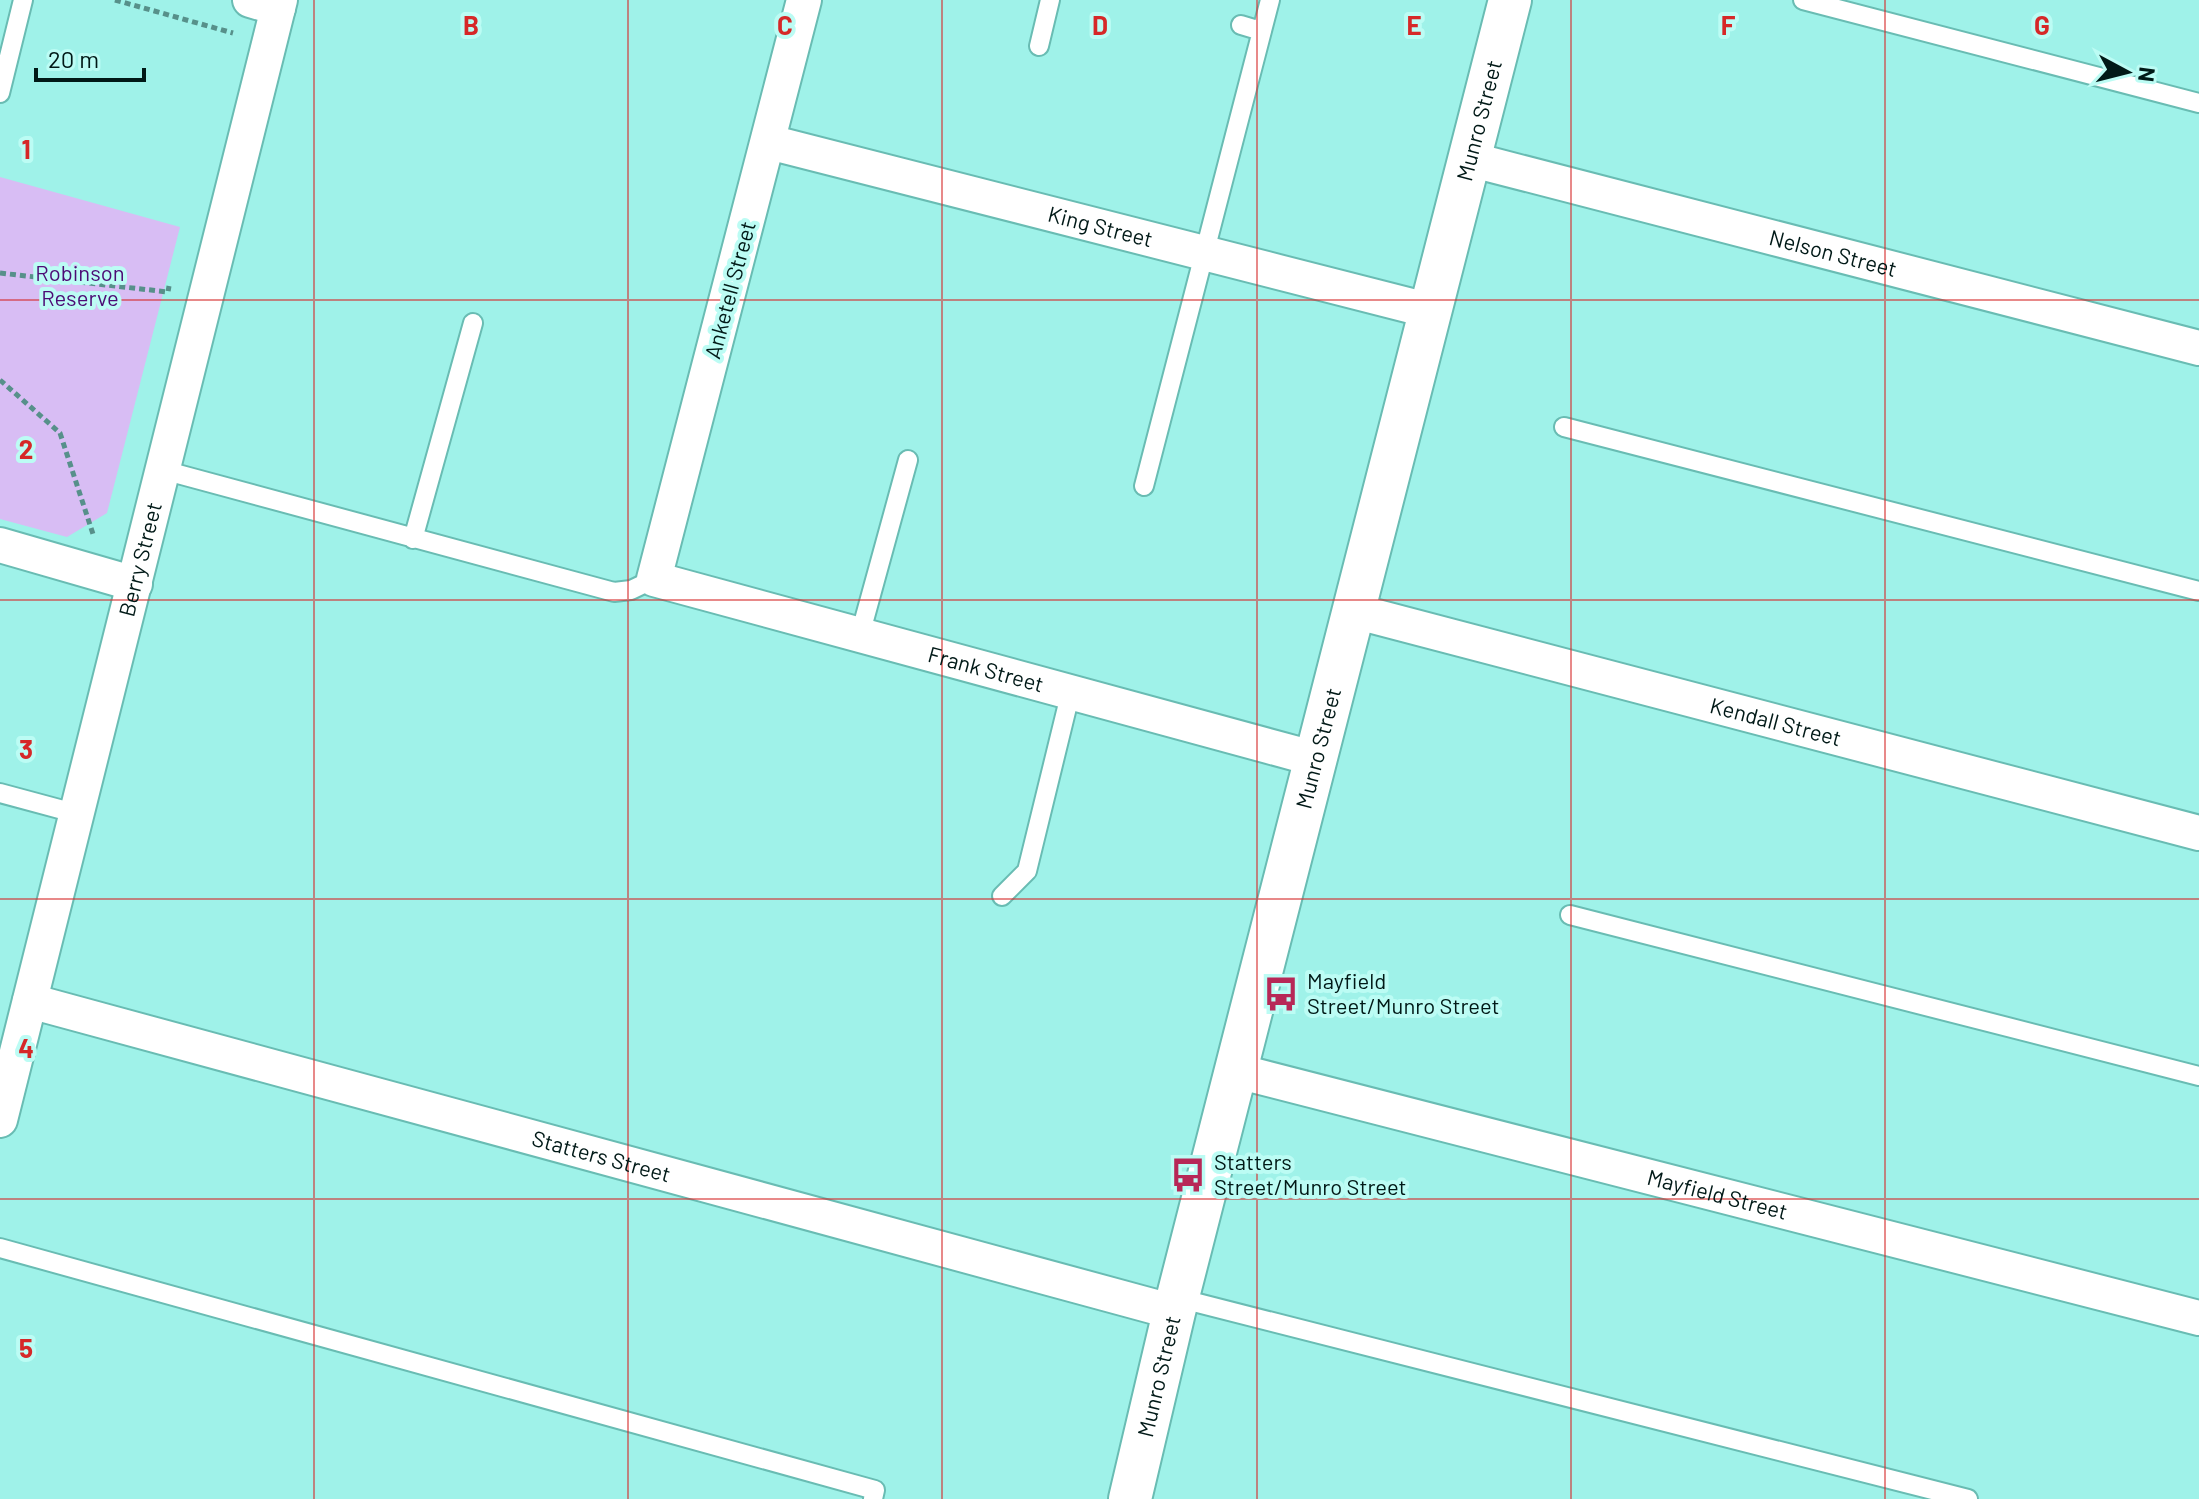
<svg xmlns="http://www.w3.org/2000/svg" width="2199" height="1499" font-family="Barlow,sans-serif">
  <rect width="100%" height="100%" fill="#9ff2e9"/>
  <path fill="#d8bdf4" d="M0,177L180,227L107,513L67,537L0,519Z"/>
  <g fill="none" stroke-linecap="round" stroke-linejoin="round">
    <g stroke="#69bcb3" stroke-width="22">
      <path id="service" d="M1803,0L2199,103
        M1241,25L1261,31
        M1039,46L1050,0
        M0,93L23,0
        M1564,427L2199,591
        M163,470L614,592L631,590L654,579
        M1144,486L1270,0
        M413,539L473,323
        M860,635L908,460
        M0,793L78,814
        M1002,896L1027,871L1071,691
        M1570,915L2199,1076
        M0,1248L875,1490L873,1499
        M1178,1298L1968,1499"/>
    </g>
    <g stroke="#69bcb3" stroke-width="38">
      <g id="minor">
        <path d="M250,0L278,8"/>
        <path id="s1" d="M804,0L654,579L1316,759"/>
        <path id="s2" d="M769,142L1431,311"/>
        <path id="s3" d="M1469,159L2199,348"/>
        <path d="M0,545L135,584"/>
        <path id="s4" d="M1354,611L2199,833"/>
        <path id="s5" d="M30,1001L1174,1312"/>
        <path id="s6" d="M1237,1071L2199,1318"/>
        <path id="s7" d="M0,1120L280,0"/>
      </g>
    </g>
    <g stroke="#69bcb3" stroke-width="46">
      <g id="tertiary">
        <path id="s8" d="M1130,1499L1174,1312L1510,0"/>
      </g>
    </g>
    <path stroke="#57908a" stroke-width="5" stroke-dasharray="6 4" stroke-linecap="butt" d="M115,0L233,33
      M0,273L168,292L169,286
      M0,380L60,433L93,534"/>
    <use href="#service" stroke="#fff" stroke-width="18"/>
    <use href="#minor" stroke="#fff" stroke-width="34"/>
    <use href="#tertiary" stroke="#fff" stroke-width="42"/>
  </g>
  <path fill="none" stroke="#d62828" stroke-width="2" stroke-opacity="0.55" d="M314,0V1499M628,0V1499M942,0V1499M1257,0V1499M1571,0V1499M1885,0V1499M0,300H2199M0,600H2199M0,899H2199M0,1199H2199"/>
  <defs>
    <g id="bus-bare" transform="scale(2.76)"><path d="M-5-6H5V4H4V6H2V4H-2V6H-4V4H-5ZM-3.5-4V0h7V-4ZM-3.5 1.2v1.5H-2V1.2ZM2 1.2v1.5H3.5V1.2Z" fill="#b72857" stroke="#bcfcf4" stroke-width="2.5" paint-order="stroke"/></g>
  </defs>
  <g fill-rule="evenodd">
    <use href="#bus-bare" x="1281" y="994"/>
    <use href="#bus-bare" x="1188" y="1175"/>
  </g>
  <g text-anchor="middle" stroke-width="8" stroke-linejoin="round" paint-order="stroke">
    <g font-size="22" fill="#011917" stroke="#bcfcf4">
      <text dy="8" stroke="none"><textPath href="#s8" startOffset="1422">Munro Street</textPath></text>
      <text dy="8" stroke="none"><textPath href="#s2" startOffset="342">King Street</textPath></text>
      <text dy="8" stroke="none"><textPath href="#s3" startOffset="376">Nelson Street</textPath></text>
      <text transform="translate(730 290) rotate(-75)" y="8">Anketell Street</text>
      <text dy="8" stroke="none"><textPath href="#s7" startOffset="578">Berry Street</textPath></text>
      <text dy="8" stroke="none"><textPath href="#s1" startOffset="942">Frank Street</textPath></text>
      <text dy="8" stroke="none"><textPath href="#s4" startOffset="436">Kendall Street</textPath></text>
      <text dy="8" stroke="none"><textPath href="#s8" startOffset="774">Munro Street</textPath></text>
      <text dy="8" stroke="none"><textPath href="#s5" startOffset="592">Statters Street</textPath></text>
      <text dy="8" stroke="none"><textPath href="#s6" startOffset="496">Mayfield Street</textPath></text>
      <text dy="8" stroke="none"><textPath href="#s8" startOffset="126">Munro Street</textPath></text>
    </g>
    <g font-size="22" fill="#4c0b74" stroke="#bcfcf4">
      <text x="80" y="281">Robinson<tspan x="80" dy="25">Reserve</tspan></text>
    </g>
    <g font-size="22" fill="#011917" stroke="#bcfcf4" text-anchor="start">
      <text x="1307" y="989">Mayfield<tspan x="1307" dy="25">Street/Munro Street</tspan></text>
      <text x="1214" y="1170">Statters<tspan x="1214" dy="25">Street/Munro Street</tspan></text>
    </g>
  </g>
  <g font-size="26" text-anchor="middle" font-weight="bold" fill="#d62828" stroke="#bcfcf4" stroke-width="8" stroke-linejoin="round" paint-order="stroke">
    <text x="471" y="35">B</text>
    <text x="785" y="35">C</text>
    <text x="1100" y="35">D</text>
    <text x="1414" y="35">E</text>
    <text x="1728" y="35">F</text>
    <text x="2042" y="35">G</text>
    <text x="26" y="159">1</text>
    <text x="26" y="459">2</text>
    <text x="26" y="759">3</text>
    <text x="26" y="1058">4</text>
    <text x="26" y="1358">5</text>
  </g>
  <g transform="translate(2127 72) rotate(97)" stroke="#bcfcf4" stroke-width="6" paint-order="stroke">
  <path d="M0-6L14 30L0 20L-14 30Z" fill="#011917"/>
  <text y="-12" font-size="22" font-weight="bold" text-anchor="middle" fill="#011917">N</text>
  </g>
  <path d="M36 68v12h108v-12" fill="none" stroke="#011917" stroke-width="4"/>
  <text x="48" y="68" font-size="24" fill="#011917" stroke="#bcfcf4" stroke-width="6" paint-order="stroke">20 m</text>
</svg>
